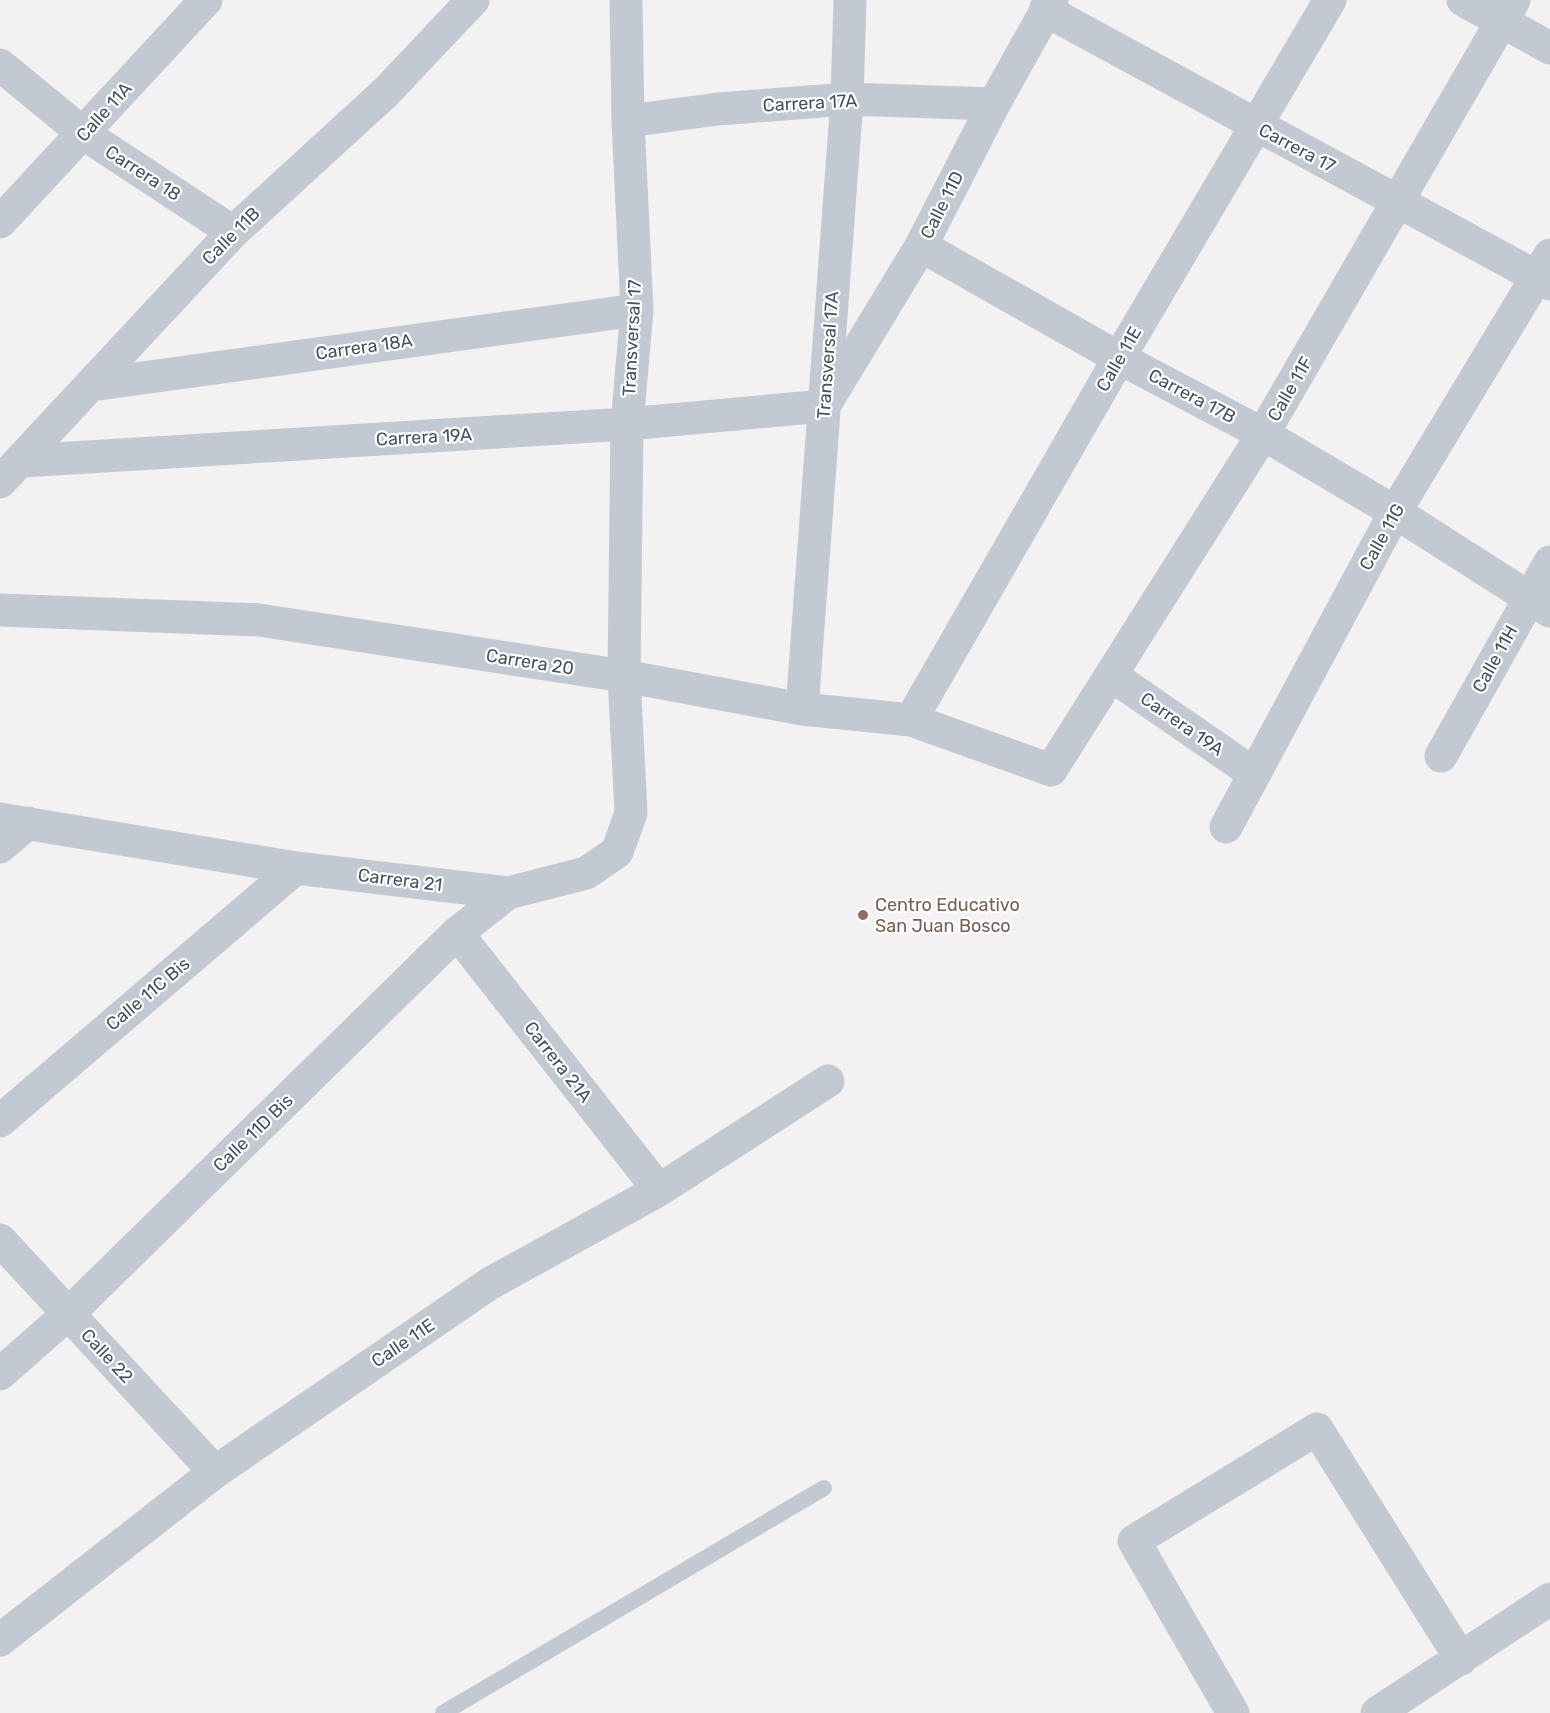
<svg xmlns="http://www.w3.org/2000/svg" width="1550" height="1713" font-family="Rubik,sans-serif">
  <rect width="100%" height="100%" fill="#f3f1f1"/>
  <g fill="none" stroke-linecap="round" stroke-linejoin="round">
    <path stroke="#c2c9d2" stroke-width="16" d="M443,1713L824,1488"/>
    <path stroke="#c2c9d2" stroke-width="33" d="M1463,0L1550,48
      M1045,10L1550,284
      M0,65L84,134L233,232
      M628,121L718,109L847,99L994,104
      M0,222L206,0
      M921,246L1119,358L1263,434L1395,512L1550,611
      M91,385L637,310
      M22,461L627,424L824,406L921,246L994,104L1052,0
      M0,482L233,232L386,92L473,0
      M0,610L259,620L624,676L802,709L911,720L1051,770L1263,434L1514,0
      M1111,675L1253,773
      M802,709L847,99L850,0
      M911,720L1119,358L1330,0
      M1441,756L1550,562
      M0,819L296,868L508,893L586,873L617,852L631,813L624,676L627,424L637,310L628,121L626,0
      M1226,827L1395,512L1550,255
      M0,847L28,823
      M457,933L659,1190
      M0,1121L296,868
      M0,1240L215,1472
      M0,1374L68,1314L457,933L508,893
      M0,1640L215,1472L489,1284L659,1190L828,1081
      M1233,1713L1134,1541L1317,1429L1461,1659
      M1377,1713L1550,1599"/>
  </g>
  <circle fill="#8d6e63" stroke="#fff" stroke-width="2" cx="863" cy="915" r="6"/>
  <g text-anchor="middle" stroke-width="4.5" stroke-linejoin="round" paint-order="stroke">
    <g font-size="18" fill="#49515e" stroke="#fff">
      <text transform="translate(810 103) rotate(-3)" y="6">Carrera 17A</text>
      <text transform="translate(104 112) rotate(-48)" y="6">Calle 11A</text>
      <text transform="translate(1297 148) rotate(28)" y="6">Carrera 17</text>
      <text transform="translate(143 173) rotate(33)" y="6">Carrera 18</text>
      <text transform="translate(942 205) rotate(-63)" y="6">Calle 11D</text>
      <text transform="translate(231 236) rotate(-45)" y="6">Calle 11B</text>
      <text transform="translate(632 338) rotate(-87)" y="6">Transversal 17</text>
      <text transform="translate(364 347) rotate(-8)" y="6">Carrera 18A</text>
      <text transform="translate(828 355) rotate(-86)" y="6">Transversal 17A</text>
      <text transform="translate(1119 359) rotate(-60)" y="6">Calle 11E</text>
      <text transform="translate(1290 389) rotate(-60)" y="6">Calle 11F</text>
      <text transform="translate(1192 396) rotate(28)" y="6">Carrera 17B</text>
      <text transform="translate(424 437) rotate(-3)" y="6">Carrera 19A</text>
      <text transform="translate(1382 537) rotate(-61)" y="6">Calle 11G</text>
      <text transform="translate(1495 659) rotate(-61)" y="6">Calle 11H</text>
      <text transform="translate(530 662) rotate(9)" y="6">Carrera 20</text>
      <text transform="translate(1182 724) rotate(35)" y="6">Carrera 19A</text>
      <text transform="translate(400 880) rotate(7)" y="6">Carrera 21</text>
      <text transform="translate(148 994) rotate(-40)" y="6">Calle 11C Bis</text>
      <text transform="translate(558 1062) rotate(52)" y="6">Carrera 21A</text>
      <text transform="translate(253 1133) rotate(-44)" y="6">Calle 11D Bis</text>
      <text transform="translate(403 1343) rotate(-34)" y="6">Calle 11E</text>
      <text transform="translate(107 1356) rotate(47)" y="6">Calle 22</text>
    </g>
    <g font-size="18" fill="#785e54" stroke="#fff" text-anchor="start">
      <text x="875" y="911">Centro Educativo<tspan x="875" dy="21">San Juan Bosco</tspan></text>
    </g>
  </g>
</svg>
